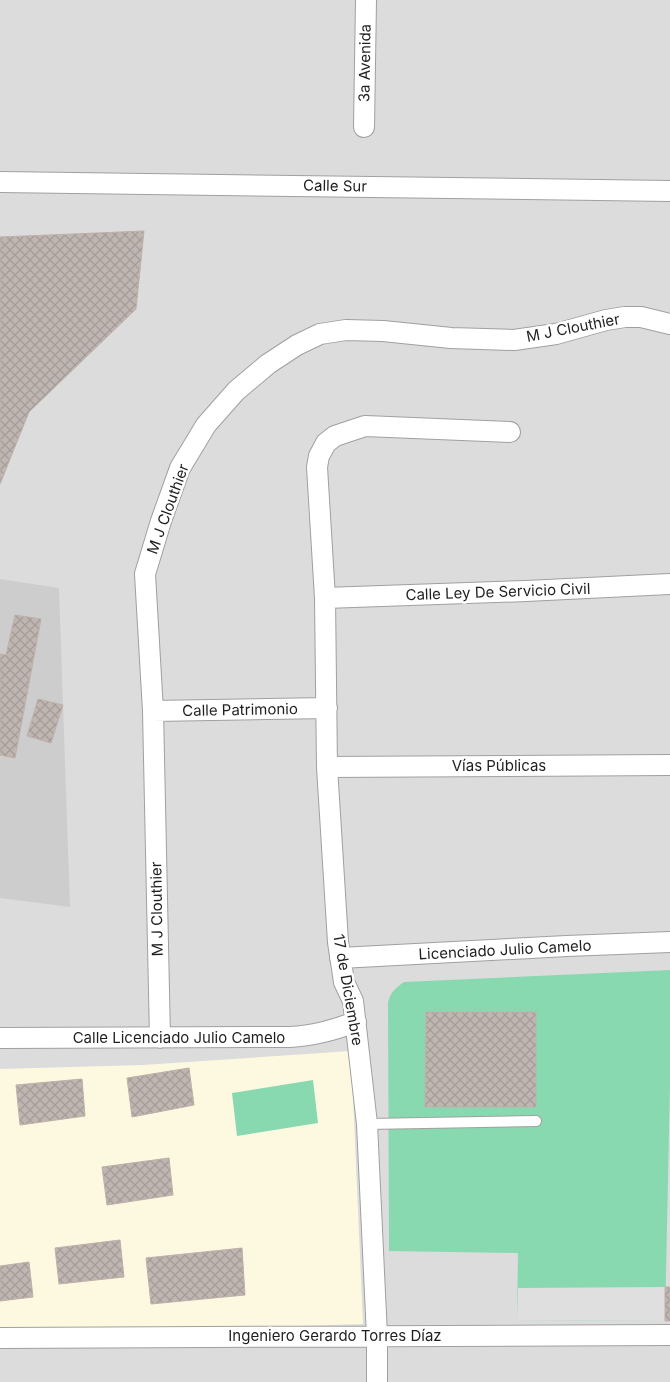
<svg xmlns="http://www.w3.org/2000/svg" width="670" height="1382" font-family="Inter,sans-serif">
  <defs>
    <pattern id="building-cross-hatch" width="8" height="8" patternUnits="userSpaceOnUse" patternTransform="scale(1.25)"><rect width="8" height="8" fill="#bfb6b2"/><path d="M0 0l8 8M0 8l8-8" fill="none" stroke="#a49c99"/></pattern>
  </defs>
  <rect width="100%" height="100%" fill="#efebe6"/>
  <path fill="#dddcdc" d="M0,0H670V1382H0Z"/>
  <path fill="#fdf9e1" d="M351,1051L363,1324L0,1336V1069L143,1065Z"/>
  <path fill="#cdcdcd" d="M0,579L59,588L70,907L0,898Z"/>
  <path fill="#89d9b0" d="M670,970V1085L665,1321L517,1320L518,1253L389,1251L388,1003C390,993 395,988 404,982Z
    M313,1080L318,1123L237,1136L232,1093Z"/>
  <path fill="#dfdfdf" d="M665,1287V1321L517,1320L518,1288Z"/>
  <path fill="url(#building-cross-hatch)" stroke="#c0b0a9" d="M144,231L136,309L29,412L0,484V237Z
    M15,615L41,619L15,758L0,755V654L6,655Z
    M38,699L63,705L51,743L27,736Z
    M426,1012H536V1107H425Z
    M189,1068L194,1105L132,1117L127,1078Z
    M82,1079L85,1116L20,1125L16,1085Z
    M169,1158L173,1195L107,1205L102,1167Z
    M120,1240L124,1277L59,1284L55,1248Z
    M242,1248L245,1295L151,1304L146,1258Z
    M29,1262L33,1297L0,1301V1266Z
    M665,1287H670V1321H665Z"/>
  <g fill="none" stroke-linecap="round" stroke-linejoin="round">
    <g stroke="#a0a0a0" stroke-width="12">
      <path id="lane" d="M367,1124L536,1121"/>
    </g>
    <g stroke="#a0a0a0" stroke-width="22">
      <path id="street" d="M364,127L366,0
        M0,182L670,191
        M325,598L526,591L670,584
        M153,711L327,708
        M327,767L670,765
        M340,958L567,946L670,942
        M0,1038L290,1037C313,1036 333,1030 356,1022
        M160,1038L153,711L145,574L161,521L180,468L206,425L236,391L268,364L297,345L320,334L346,330L383,331L451,338L514,340L556,334L606,320L625,317H641L670,324
        M0,1338L670,1335
        M377,1382V1336L367,1124L353,1001L344,982L338,942L327,767L325,598L317,467L319,456L326,443L335,436L365,426L510,432"/>
    </g>
    <use href="#lane" stroke="#fff" stroke-width="10"/>
    <use href="#street" stroke="#fff" stroke-width="20"/>
  </g>
  <g text-anchor="middle" stroke-width="5" stroke-linejoin="round" paint-order="stroke">
    <g font-size="15" fill="#1f1f1f" stroke="#fff">
      <text transform="translate(365 63) rotate(-89)" y="5">3a Avenida</text>
      <text transform="translate(335 186) rotate(1)" y="5">Calle Sur</text>
      <text transform="translate(573 328) rotate(-11)" y="5">M J Clouthier</text>
      <text transform="translate(168 509) rotate(-70)" y="5">M J Clouthier</text>
      <text transform="translate(498 592) rotate(-2)" y="5">Calle Ley De Servicio Civil</text>
      <text transform="translate(240 710) rotate(-1)" y="5">Calle Patrimonio</text>
      <text x="499" y="771">Vías Públicas</text>
      <text transform="translate(157 909) rotate(-91)" y="5">M J Clouthier</text>
      <text transform="translate(505 950) rotate(-3)" y="5">Licenciado Julio Camelo</text>
      <text transform="translate(348 990) rotate(80)" y="5">17 de Diciembre</text>
      <text x="179" y="1043">Calle Licenciado Julio Camelo</text>
      <text x="335" y="1341">Ingeniero Gerardo Torres Díaz</text>
    </g>
  </g>
</svg>
